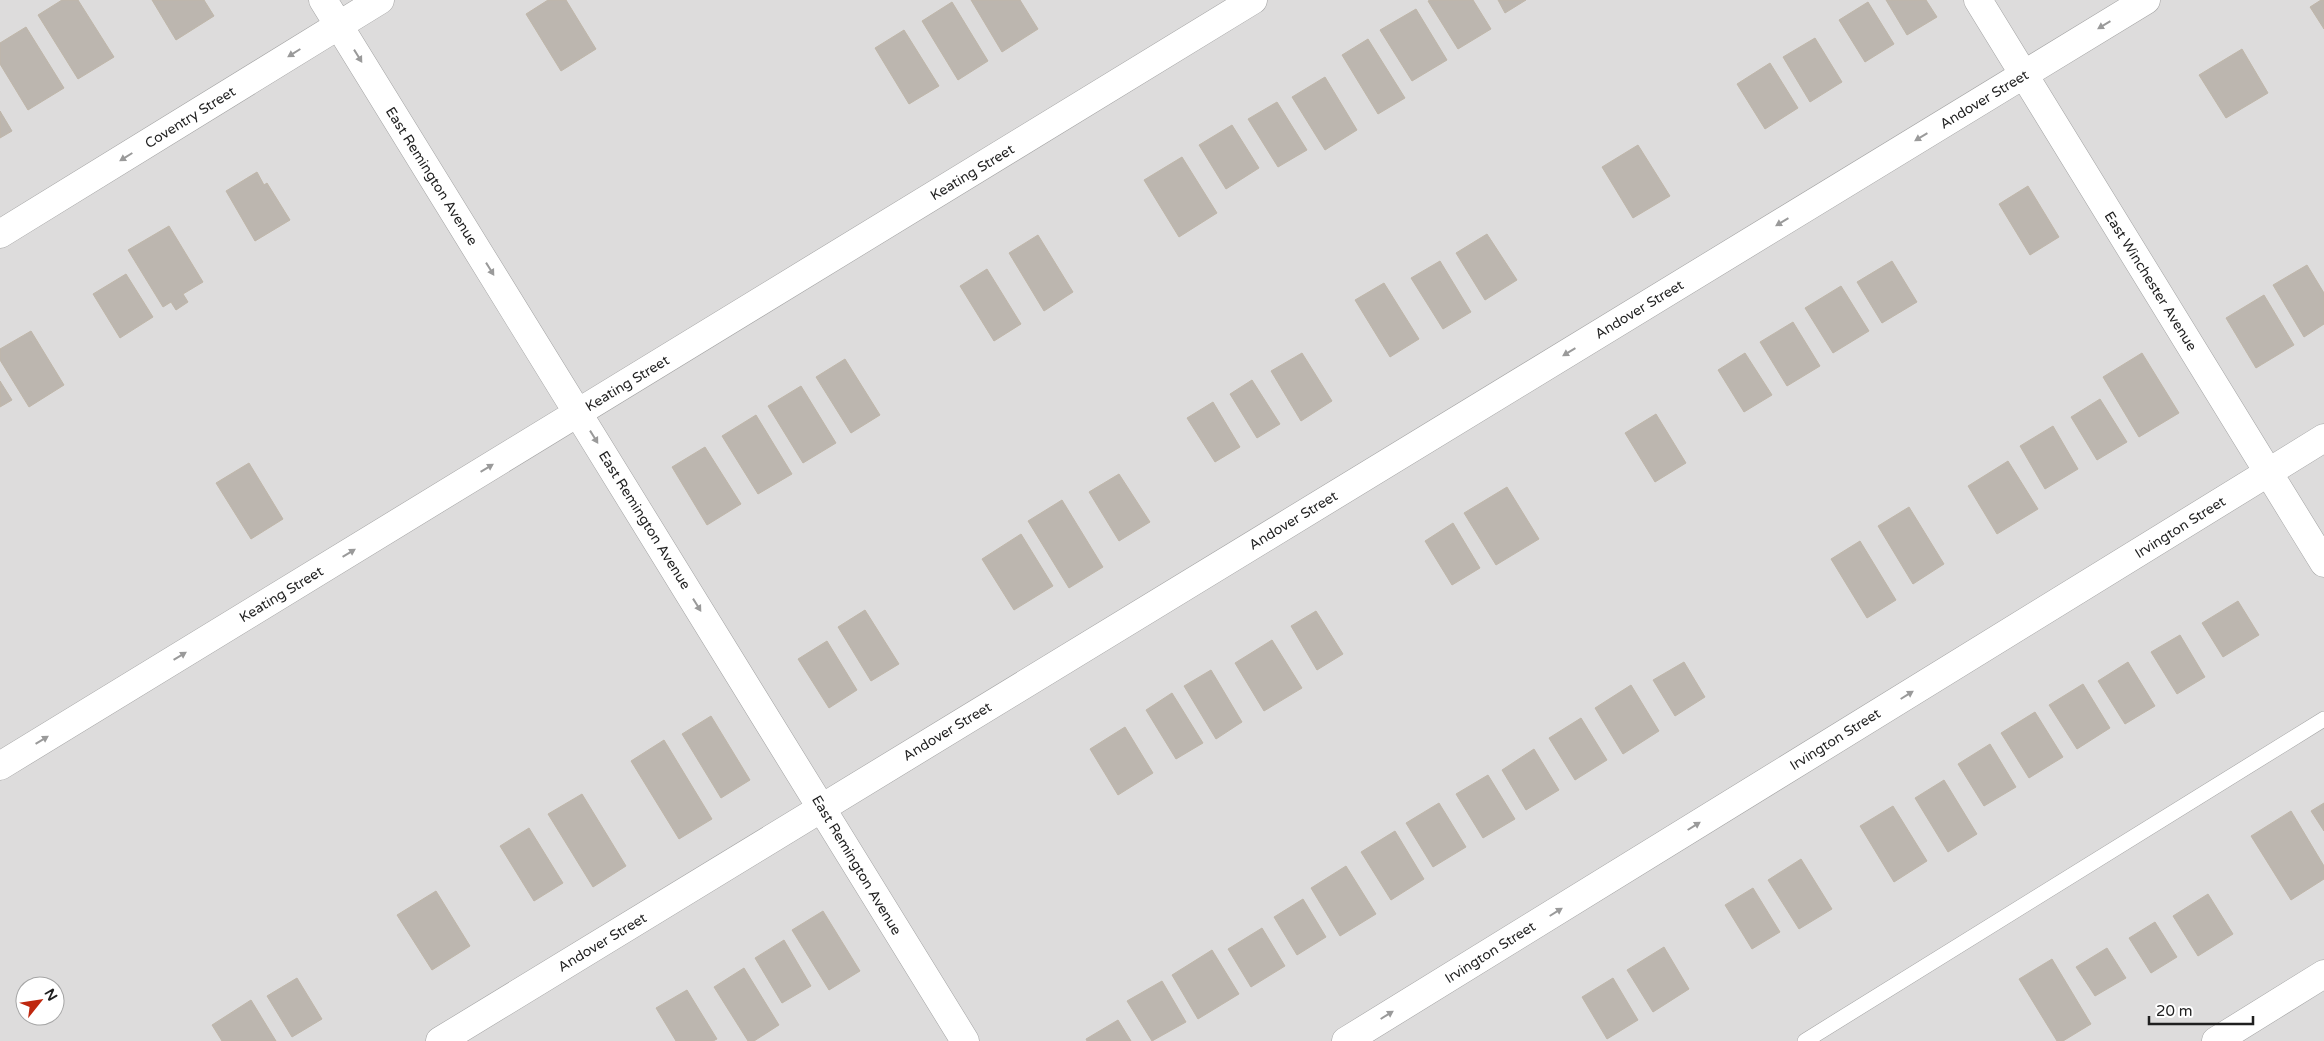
<svg xmlns="http://www.w3.org/2000/svg" width="2324" height="1041" font-family="'Varela Round',sans-serif">
  <rect width="100%" height="100%" fill="#efede6"/>
  <path fill="#dddcdc" fill-rule="evenodd" d="M0,0H2324V1041H0ZM25,986H55V1016H25Z"/>
  <path fill="#bcb6af" stroke="#bfb6a9" d="M62,0H78L114,57L78,79L38,15Z
    M152,0H204L214,16L176,40Z
    M548,0H566L596,49L561,71L526,14Z
    M971,0H1020L1038,29L1002,52Z
    M1430,0H1473L1491,29L1458,49L1428,1Z
    M1498,0H1526L1505,13Z
    M1886,0H1926L1937,17L1907,35Z
    M2321,0H2324V29L2310,7Z
    M952,2L988,61L958,80L922,21Z
    M1868,2L1894,44L1865,62L1839,20Z
    M1416,9L1447,60L1412,81L1380,30Z
    M26,27L64,88L28,110L0,64V43Z
    M904,30L939,86L909,104L875,48Z
    M1815,38L1842,82L1810,102L1783,57Z
    M1368,39L1405,98L1378,114L1342,55Z
    M2242,49L2268,93L2226,118L2199,75Z
    M1770,63L1798,108L1765,129L1737,84Z
    M1325,77L1357,130L1325,150L1292,97Z
    M1277,102L1307,150L1278,167L1248,119Z
    M0,111L12,131L0,138Z
    M1232,125L1259,168L1226,189L1199,145Z
    M1638,145L1670,196L1633,218L1602,167Z
    M1182,157L1217,213L1179,237L1144,180Z
    M257,172L264,185L267,183L290,220L255,241L226,191Z
    M2028,186L2059,237L2030,255L1999,204Z
    M169,226L203,282L183,294L188,302L176,310L171,302L163,307L128,250Z
    M1487,234L1517,280L1485,300L1456,253Z
    M1038,235L1073,292L1044,311L1009,253Z
    M1440,261L1471,312L1443,329L1411,278Z
    M1892,261L1917,302L1882,323L1857,282Z
    M2307,265L2324,293V324L2304,337L2273,285Z
    M987,269L1021,324L994,341L960,286Z
    M126,274L153,317L120,338L93,294Z
    M1384,283L1419,339L1390,357L1355,300Z
    M1841,286L1869,331L1833,353L1805,308Z
    M2264,295L2294,345L2256,368L2226,318Z
    M1793,322L1820,366L1787,386L1760,342Z
    M31,331L64,385L29,407L0,360V349Z
    M1302,353L1332,401L1301,421L1271,371Z
    M1745,353L1772,395L1744,412L1718,370Z
    M2142,353L2179,413L2139,437L2103,377Z
    M845,359L880,415L851,433L816,377Z
    M1252,380L1280,424L1257,438L1230,394Z
    M0,381L12,400L0,407Z
    M801,386L836,443L803,463L768,406Z
    M2100,399L2127,442L2097,460L2071,417Z
    M1213,402L1240,447L1215,462L1187,418Z
    M1656,414L1686,463L1655,482L1625,433Z
    M756,415L792,474L758,494L722,436Z
    M2053,426L2078,469L2045,489L2020,446Z
    M705,447L741,504L707,525L672,467Z
    M2008,461L2038,509L1997,534L1968,486Z
    M249,463L283,519L251,539L216,483Z
    M1119,474L1150,522L1119,541L1089,492Z
    M1507,487L1539,539L1496,565L1464,513Z
    M1062,500L1103,567L1069,588L1028,521Z
    M1909,507L1944,564L1913,584L1878,526Z
    M1453,523L1480,568L1452,585L1425,541Z
    M1021,534L1053,586L1014,610L982,559Z
    M1860,541L1896,600L1867,618L1831,559Z
    M2238,601L2259,635L2223,657L2202,623Z
    M865,610L899,664L871,681L838,627Z
    M1316,611L1343,654L1317,670L1291,626Z
    M2180,635L2205,677L2177,694L2151,652Z
    M1272,640L1302,688L1264,711L1235,663Z
    M827,641L857,690L829,708L798,659Z
    M1684,662L1705,697L1675,716L1653,680Z
    M2128,662L2155,706L2125,724L2098,681Z
    M1211,670L1242,722L1216,739L1184,686Z
    M2083,684L2110,728L2077,749L2049,705Z
    M1631,685L1659,731L1623,754L1595,708Z
    M1172,693L1203,743L1176,759L1146,710Z
    M2035,712L2063,757L2029,778L2001,733Z
    M711,716L750,780L721,798L682,734Z
    M1581,718L1607,760L1575,780L1549,738Z
    M1125,727L1153,773L1118,795L1090,749Z
    M664,740L712,819L679,839L631,761Z
    M1990,744L2016,787L1984,806L1958,764Z
    M1534,749L1559,790L1526,810L1502,770Z
    M1488,775L1515,819L1483,838L1456,794Z
    M1944,780L1977,834L1948,852L1915,798Z
    M582,794L626,866L593,887L548,814Z
    M1439,803L1466,847L1433,867L1406,823Z
    M2324,803V831L2311,811Z
    M1893,806L1927,861L1894,882L1860,826Z
    M2291,811L2324,866V879L2291,900L2251,836Z
    M529,828L563,883L534,901L500,846Z
    M1395,831L1424,879L1391,900L1361,852Z
    M1801,859L1832,909L1799,929L1768,880Z
    M1346,866L1376,914L1340,936L1311,888Z
    M1753,888L1780,932L1752,949L1725,905Z
    M436,891L470,946L432,970L397,915Z
    M2208,894L2233,934L2198,956L2173,916Z
    M1303,899L1326,937L1297,955L1274,917Z
    M823,911L860,971L829,990L792,930Z
    M2155,922L2177,957L2151,973L2129,938Z
    M1262,928L1285,966L1251,987L1228,949Z
    M784,940L811,986L782,1003L755,958Z
    M1664,947L1689,989L1653,1012L1627,970Z
    M2107,948L2126,978L2095,996L2076,967Z
    M1212,950L1239,994L1198,1019L1172,975Z
    M2052,959L2091,1024L2063,1041H2057L2019,979Z
    M744,968L779,1025L754,1041H748L714,987Z
    M297,978L322,1019L292,1037L267,996Z
    M1613,978L1638,1020L1607,1039L1582,997Z
    M1162,981L1186,1022L1152,1041L1127,1001Z
    M687,990L717,1039L713,1041H676L656,1008Z
    M251,1000L276,1041H222L212,1025Z
    M1118,1020L1131,1041H1087L1086,1039Z"/>
  <g fill="none" stroke-linecap="round" stroke-linejoin="round">
    <g stroke="#a3a3a3" stroke-width="16">
      <path id="lane" d="M1805,1041L2324,719"/>
    </g>
    <g stroke="#a3a3a3" stroke-width="29">
      <path id="street" d="M323,0L965,1041
        M1978,0L2324,563
        M0,234L380,0
        M0,766L1253,0
        M440,1041L2146,0
        M1346,1041L2324,438
        M2216,1041L2324,974"/>
    </g>
    <use href="#lane" stroke="#fff" stroke-width="15"/>
    <use href="#street" stroke="#fff" stroke-width="28"/>
  </g>
  <defs><path id="oneway-solid" d="M-6-.8H1V-3.2L6.5 0L1 3.2V.8H-6Z" transform="scale(1.25)"/></defs>
  <g fill="#9a9a9a">
    <use href="#oneway-solid" transform="translate(2104 25) rotate(149)"/>
    <use href="#oneway-solid" transform="translate(294 53) rotate(148)"/>
    <use href="#oneway-solid" transform="translate(358 56) rotate(58)"/>
    <use href="#oneway-solid" transform="translate(1921 137) rotate(149)"/>
    <use href="#oneway-solid" transform="translate(126 157) rotate(148)"/>
    <use href="#oneway-solid" transform="translate(1782 222) rotate(149)"/>
    <use href="#oneway-solid" transform="translate(490 269) rotate(58)"/>
    <use href="#oneway-solid" transform="translate(1569 352) rotate(149)"/>
    <use href="#oneway-solid" transform="translate(594 437) rotate(58)"/>
    <use href="#oneway-solid" transform="translate(487 468) rotate(-31)"/>
    <use href="#oneway-solid" transform="translate(349 553) rotate(-31)"/>
    <use href="#oneway-solid" transform="translate(697 605) rotate(58)"/>
    <use href="#oneway-solid" transform="translate(180 656) rotate(-31)"/>
    <use href="#oneway-solid" transform="translate(1907 695) rotate(-32)"/>
    <use href="#oneway-solid" transform="translate(42 740) rotate(-31)"/>
    <use href="#oneway-solid" transform="translate(1694 826) rotate(-32)"/>
    <use href="#oneway-solid" transform="translate(1556 912) rotate(-32)"/>
    <use href="#oneway-solid" transform="translate(1387 1015) rotate(-32)"/>
  </g>
  <g text-anchor="middle" stroke-width="5" stroke-linejoin="round" paint-order="stroke">
    <g font-size="14" fill="#1f1f1f" stroke="#fff">
      <text transform="translate(1984 99) rotate(-31)" y="5">Andover Street</text>
      <text transform="translate(190 117) rotate(-32)" y="5">Coventry Street</text>
      <text transform="translate(972 172) rotate(-31)" y="5">Keating Street</text>
      <text transform="translate(432 176) rotate(58)" y="5">East Remington Avenue</text>
      <text transform="translate(2151 281) rotate(58)" y="5">East Winchester Avenue</text>
      <text transform="translate(1639 309) rotate(-31)" y="5">Andover Street</text>
      <text transform="translate(627 383) rotate(-31)" y="5">Keating Street</text>
      <text transform="translate(645 520) rotate(58)" y="5">East Remington Avenue</text>
      <text transform="translate(1293 520) rotate(-31)" y="5">Andover Street</text>
      <text transform="translate(2180 527) rotate(-32)" y="5">Irvington Street</text>
      <text transform="translate(281 594) rotate(-31)" y="5">Keating Street</text>
      <text transform="translate(947 731) rotate(-31)" y="5">Andover Street</text>
      <text transform="translate(1835 739) rotate(-32)" y="5">Irvington Street</text>
      <text transform="translate(857 865) rotate(59)" y="5">East Remington Avenue</text>
      <text transform="translate(602 942) rotate(-31)" y="5">Andover Street</text>
      <text transform="translate(1490 952) rotate(-32)" y="5">Irvington Street</text>
    </g>
  </g>
  <g transform="translate(40 1001) rotate(60)"><circle r="24" fill="#ffffff" stroke="#a5a5a5"/>
  <path d="M0-4L9 19L0 12L-9 19Z" fill="#bf270e"/>
  <text y="-8" font-size="14" font-weight="bold" text-anchor="middle" fill="#1f1f1f">N</text>
  </g>
  <path d="M2149 1016v8h104v-8" fill="none" stroke="#1f1f1f" stroke-width="2.5"/>
  <text x="2156" y="1016" font-size="15" fill="#1f1f1f" stroke="#ffffff" stroke-width="4" paint-order="stroke">20 m</text>
</svg>
